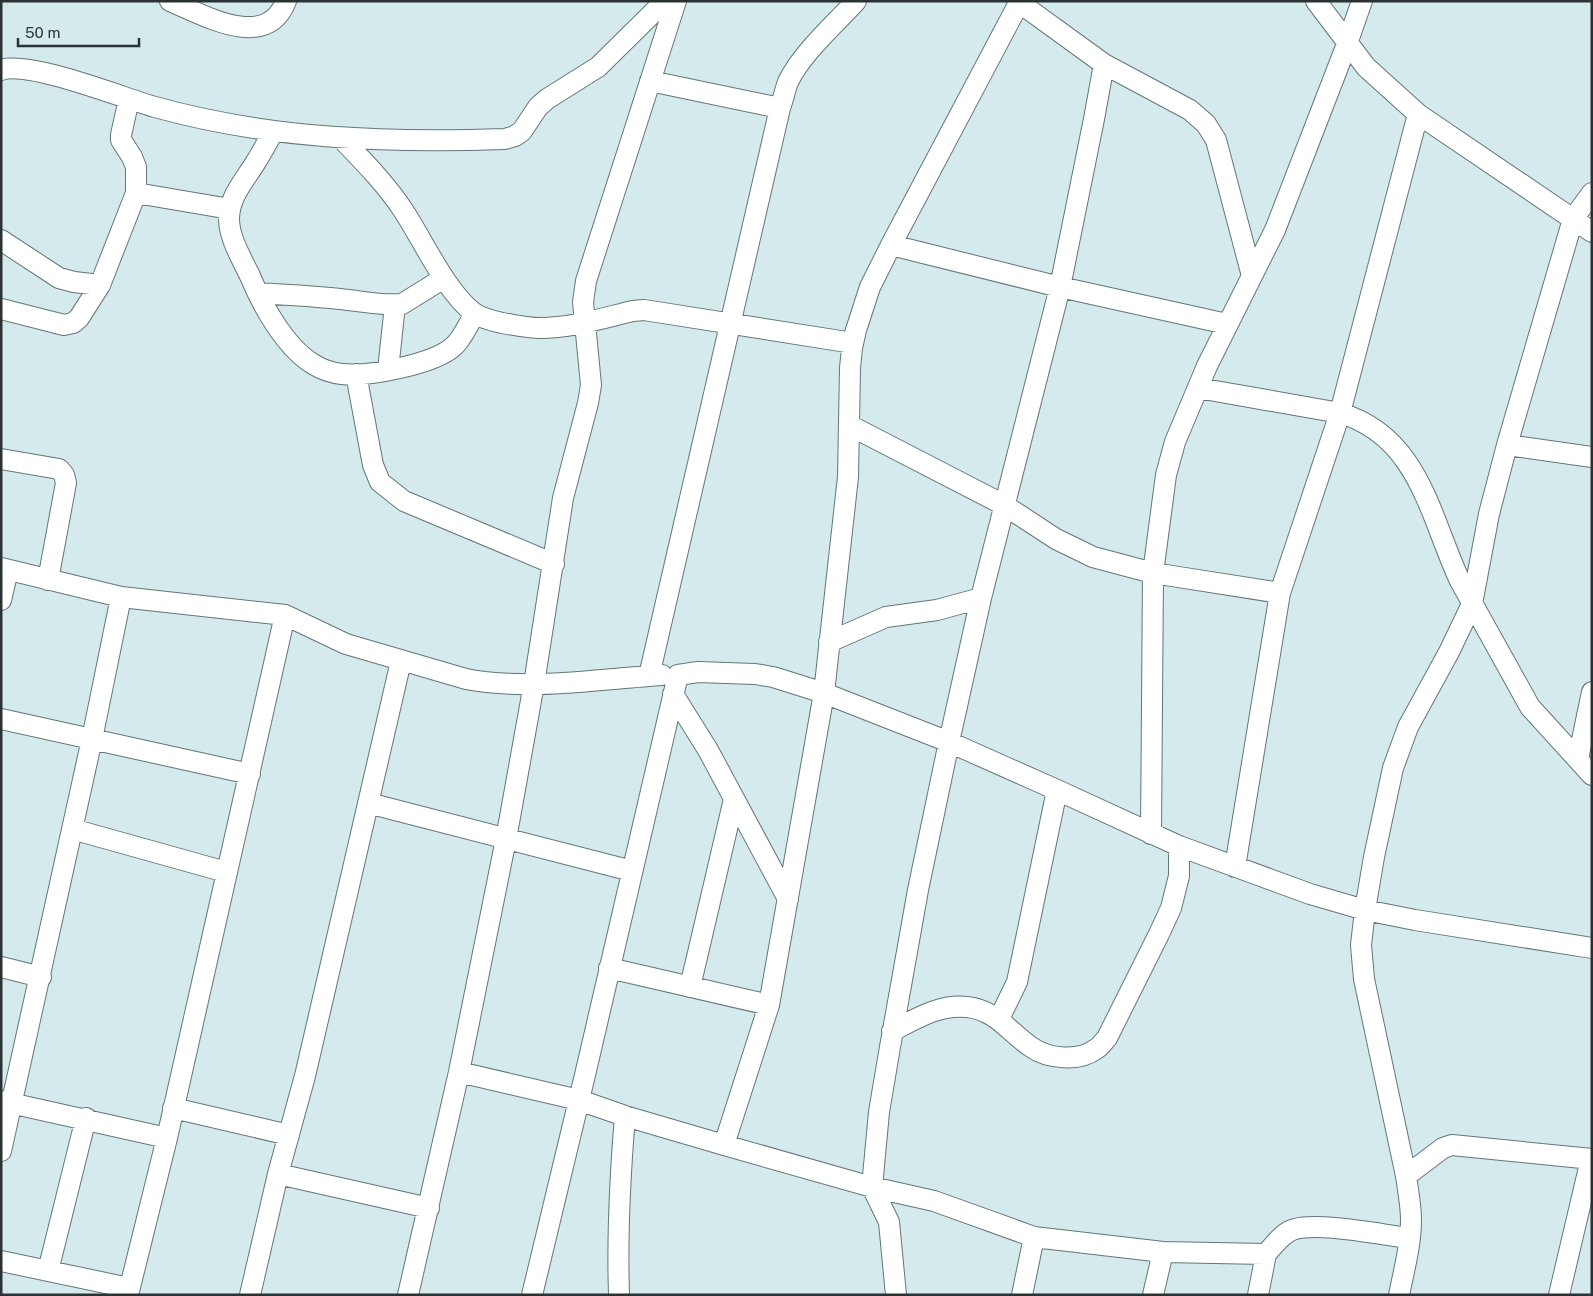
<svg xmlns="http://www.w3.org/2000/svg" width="1593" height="1296" font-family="'Public Sans',sans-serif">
  <rect width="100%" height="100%" fill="#d4eaed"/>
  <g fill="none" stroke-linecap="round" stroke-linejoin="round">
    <g stroke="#637679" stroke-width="22">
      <path id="minor" d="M170,1C204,15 266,52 286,1
        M1017,1L1104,64L1190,110L1206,124L1216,140L1252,276
        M1316,1L1366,67L1418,114L1592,232
        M1,70C28,60 123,98 155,107C270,139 387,143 505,139L515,136L522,131L538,107L547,99L598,67L665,1
        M650,81L780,108
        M273,132C267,143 261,154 254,165C243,182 229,198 229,219C229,238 242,259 250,276C262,305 285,347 313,364C321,369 332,373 342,374C368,377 435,364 454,346C463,338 468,324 475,314
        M341,138C363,161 386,184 403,210C423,240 446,292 474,313C481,318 493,321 502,323C515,325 527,328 540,328C571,328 603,318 633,311L644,310L853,343
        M136,193L230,209
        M1,240L59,278L74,282L100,285
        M891,245L1060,287L1227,324
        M258,293C285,295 313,296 340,299C361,301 381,306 402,304L444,278
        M1,309L64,325L73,323L79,318L100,285L136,193V167L132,157L121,140V135L129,99
        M388,370L395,305
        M356,374L373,465L380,482L404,501L554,564
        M1198,388L1340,413C1419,436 1430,517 1460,581L1530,707L1592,775
        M849,425L1004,505L1056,539L1093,557L1153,573L1280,593
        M1507,445L1592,457
        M1,459L59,469L64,475L66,483L48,580
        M1,568L121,597L285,615L346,644L466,679C527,691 600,679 662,675
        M1,600L8,570
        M829,642L886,617L937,610L981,598
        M649,676L780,108C783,100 785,90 788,82C801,54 835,24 856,1
        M673,694L708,750L788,899
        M1,719L250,774
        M1578,759L1592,692
        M368,803L632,871
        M72,829L226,872
        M1151,834L1153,573L1166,475L1175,442L1207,366L1275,230L1347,44L1362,1
        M1235,867L1280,593L1340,413L1418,114
        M1,967L41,977
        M609,968L769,1005
        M690,987L734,799
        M999,1019L1017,982L1057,790
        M892,1031C916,1019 939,1004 967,1007C996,1010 1009,1032 1031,1047C1048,1059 1079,1062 1096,1049C1100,1047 1103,1042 1107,1038L1159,934L1171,908L1179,876V846
        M459,1072L579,1100L625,1116L724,1145L872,1187L934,1201L1034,1237L1163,1252L1266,1254C1274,1245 1283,1232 1295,1229C1319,1222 1383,1235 1410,1238
        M1,1101L167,1138
        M173,1108L289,1135
        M724,1145L769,1005L824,693L848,477L850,368L852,348L856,330L870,287L891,245L1020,1
        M1,1151L92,739L121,597
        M278,1174L429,1208
        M1406,1176L1443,1148L1452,1145L1592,1159
        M1,1261L129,1288
        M48,1271L86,1118
        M128,1295L167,1138L285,615
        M250,1295L278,1174L305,1076L401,661
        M408,1295L459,1072L506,839L534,684L563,498L588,403L591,385L583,302L586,281L676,1
        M532,1295L585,1075L678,675L698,672L755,674L773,677L824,693L949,742L1057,790L1179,846L1310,894L1365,910L1415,920L1592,948
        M619,1295C617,1235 620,1176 625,1116
        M896,1295L889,1222L872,1187L879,1112L890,1047L918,890L949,742L981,598L1060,287L1094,119L1104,64
        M1022,1295L1034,1237
        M1153,1295L1163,1252
        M1258,1295L1266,1254
        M1399,1295C1404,1270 1411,1245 1411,1220C1411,1205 1408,1190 1406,1176L1364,979L1361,945L1365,910L1374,857L1393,768L1408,727L1449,652L1472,604L1489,514L1507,445L1573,219L1592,193
        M1559,1295L1591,1159"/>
    </g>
    <use href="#minor" stroke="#fff" stroke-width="20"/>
  </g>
  <rect width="1593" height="1296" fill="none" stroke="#2a3233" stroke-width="5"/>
  <path d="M18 38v8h121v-8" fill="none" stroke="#2a3233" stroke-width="2.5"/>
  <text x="25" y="38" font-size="15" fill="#2a3233" stroke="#d4eaed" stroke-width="4" paint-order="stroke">50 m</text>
</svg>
